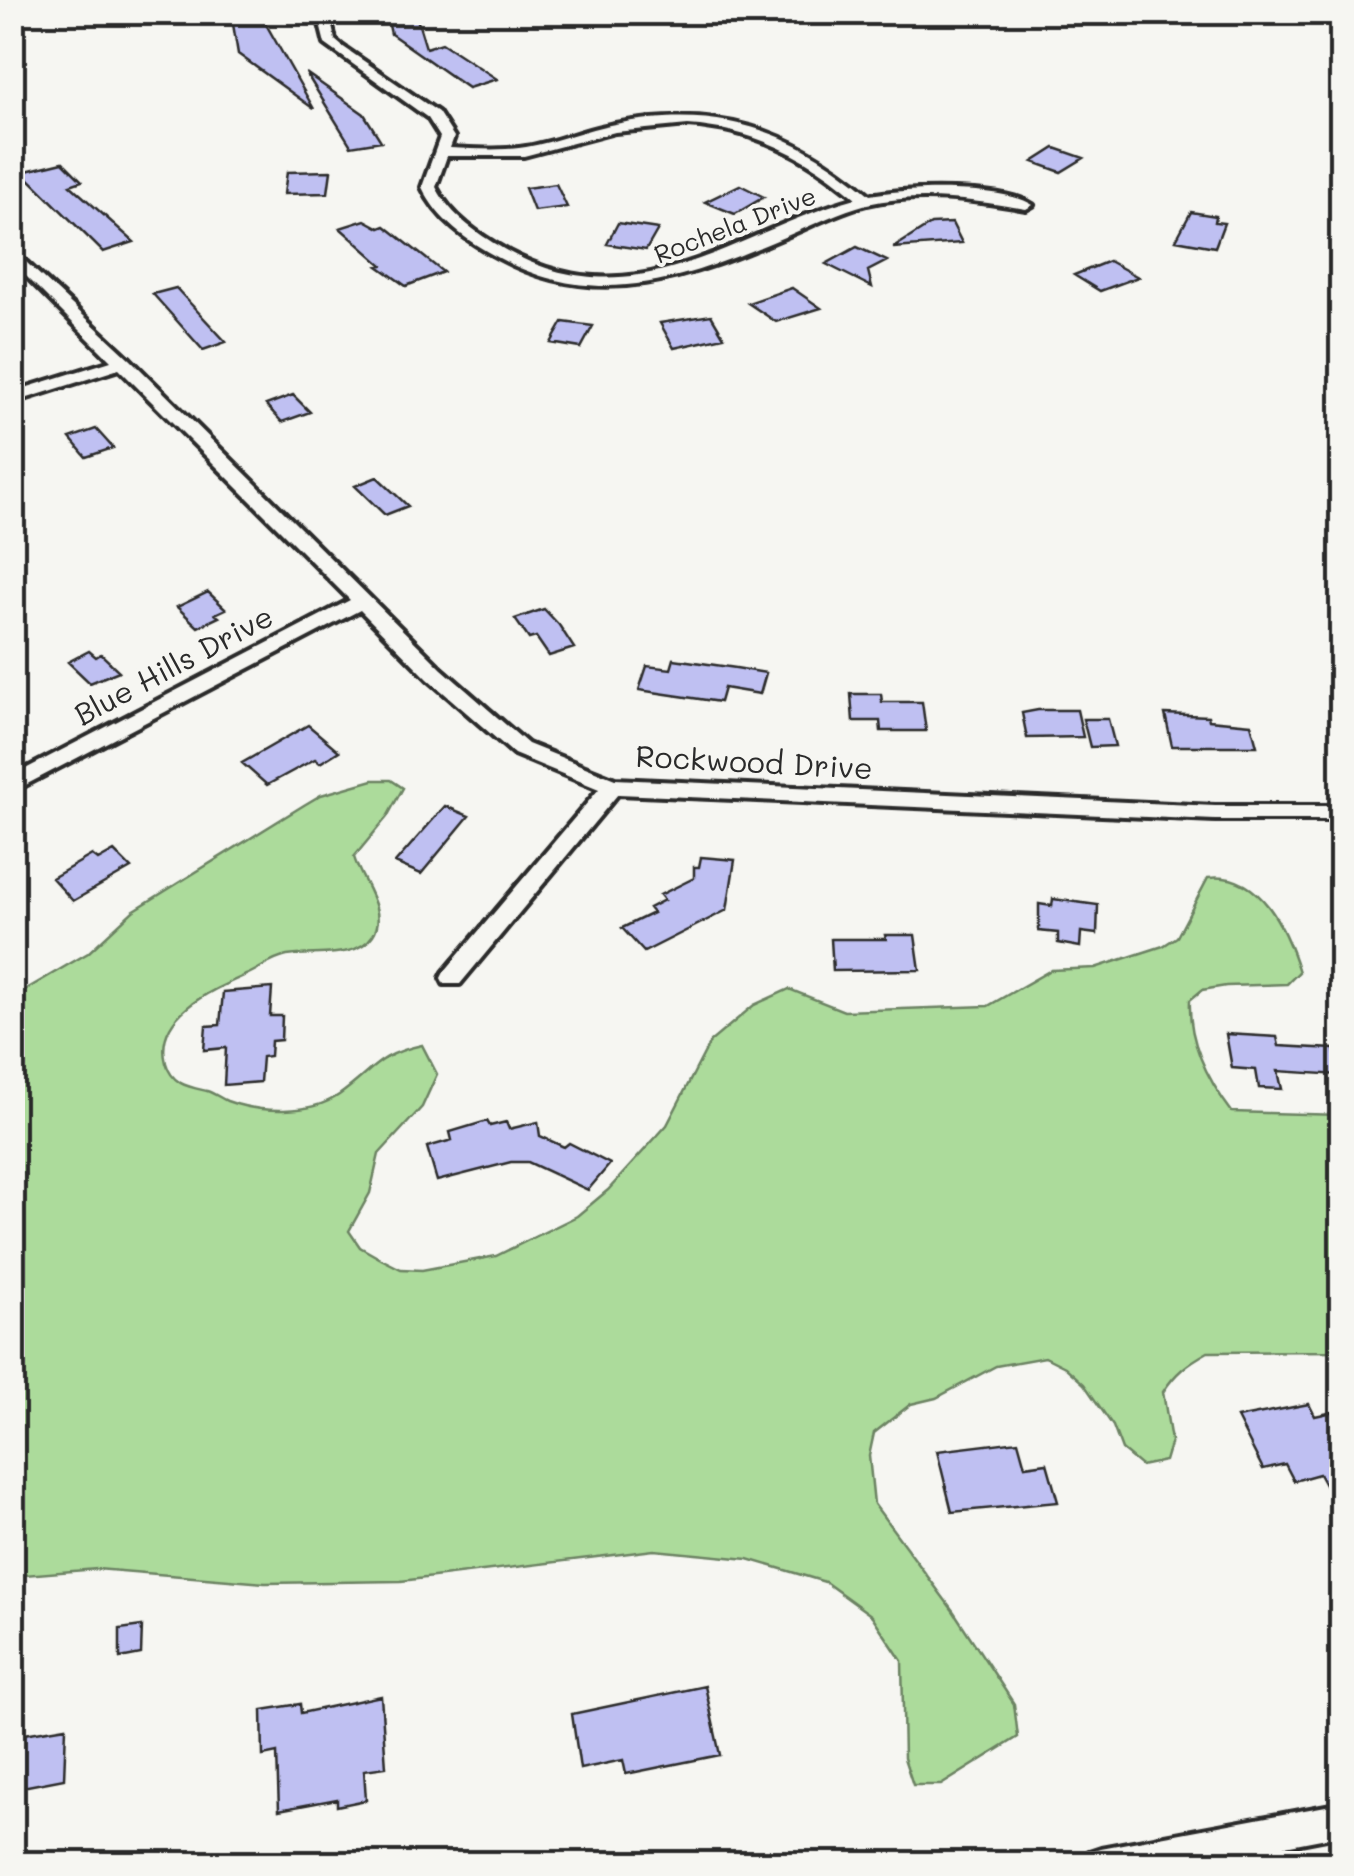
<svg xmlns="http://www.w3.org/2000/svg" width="1354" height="1876" font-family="Mali,sans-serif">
  <rect width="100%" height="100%" fill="#f6f6f2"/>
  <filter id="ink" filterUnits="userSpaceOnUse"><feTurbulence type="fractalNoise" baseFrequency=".01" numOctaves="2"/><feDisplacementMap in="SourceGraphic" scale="20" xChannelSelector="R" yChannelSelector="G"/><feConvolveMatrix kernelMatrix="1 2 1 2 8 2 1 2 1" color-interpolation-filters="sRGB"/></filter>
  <g filter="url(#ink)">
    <path fill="#acdb9b" stroke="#6c8363" stroke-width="2.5" d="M373,780H391L403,788L387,817L354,857C360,880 389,912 373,935C356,961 314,951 287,956C272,959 260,969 246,975C212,990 153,1015 166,1063C172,1085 189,1087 207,1091C214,1093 220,1098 227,1101C259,1113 310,1115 339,1095C373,1071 376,1055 422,1045L437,1074L422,1107L379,1154L370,1193L349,1231L360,1247L381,1259L401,1269L422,1270L496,1256L577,1216L608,1190L667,1125L710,1042L754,1005L789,989L844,1011L988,1006L1051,970L1095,968L1163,946L1177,937L1208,878C1261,871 1286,930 1299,972L1287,984L1226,986L1202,990L1190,1000C1188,1042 1207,1079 1232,1112L1341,1115V1351L1208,1352C1188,1363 1175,1373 1163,1392L1171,1441L1165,1461L1141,1466L1122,1450L1113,1426L1084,1384L1065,1367L1045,1357L996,1366L936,1398L911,1404L874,1433L869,1456L874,1504L954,1612L1014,1704L1018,1737L941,1785H913L904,1758L902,1661L872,1616L825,1582L748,1559L654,1550L401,1581L265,1583L97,1569L13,1576V997L88,953L133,911L304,805L321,795Z"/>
    <path fill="#bfc0f2" stroke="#2b2b2b" stroke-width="2.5" d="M231,12H259L314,109L238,54Z
      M386,12H415L426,48L442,43L497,79L468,88L391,34Z
      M306,73L364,114L381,141L351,146Z
      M1055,148L1084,158L1061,172L1033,162Z
      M63,162L82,181L70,185L134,242L103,252L22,172Z
      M331,171L328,193L284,194L287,172Z
      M556,184L567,207L534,211L525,188Z
      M740,185L764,197L735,214L705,202Z
      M1191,212L1216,216L1215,222L1224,223L1215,247L1176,240Z
      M365,220L380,228L385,226L443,272L406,286L378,266L382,265L340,228Z
      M618,223L658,229L646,250L607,244Z
      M952,223L962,243L893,248L931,224Z
      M857,247L887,261L868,271L872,287L826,264Z
      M1109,261L1138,277L1100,291L1074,275Z
      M176,288L226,342L203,350L153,294Z
      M792,288L821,308L776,322L748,303Z
      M711,315L724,337L674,348L660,323Z
      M563,322L593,326L581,348L551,343Z
      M293,395L310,412L282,422L266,405Z
      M96,429L113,448L86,457L70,438Z
      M377,477L408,506L385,515L355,486Z
      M208,592L226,609L215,614L219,617L198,627L177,607Z
      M544,609L559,625L574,648L549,656L536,637L529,639L515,619Z
      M89,651L96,657L101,654L119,671L90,683L68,662Z
      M674,659L736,668L766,673L760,694L724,688L720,702L639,690L647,666L671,669Z
      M851,694H881L882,702H922L926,731H881L880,721H853Z
      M1038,710H1077L1083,737L1027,738L1022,713Z
      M1165,714L1208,716L1209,720L1251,724L1257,746H1172Z
      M1083,719H1108L1115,746L1090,747Z
      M308,725L339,751L320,763L315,759L267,785L242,763Z
      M445,806L469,816L421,874L395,863Z
      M114,851L131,868L73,901L52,878L92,855L98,860Z
      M701,857L735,860L727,910L644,952L622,928L653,913L649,908L664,900L660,895L694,878V867H699Z
      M1053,899L1098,905L1097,934L1081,932L1080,947L1058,943V933L1039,931V904L1052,906Z
      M885,935H915L920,970L833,971L831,939H886Z
      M272,988L270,1016H282L281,1040L271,1041L270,1056L262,1057L260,1082L224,1085L226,1048L204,1050L206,1026L220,1025L223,992Z
      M1226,1034L1277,1037L1279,1046L1334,1049L1340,1075L1278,1071L1282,1089L1259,1088L1256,1070L1232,1068Z
      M487,1121L490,1126L506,1122L509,1129L538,1122L540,1136L564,1147L569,1143L610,1164L588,1190L528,1162H511L437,1181L427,1147L452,1140L450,1132Z
      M1309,1404L1315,1416L1342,1410V1516L1319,1474L1294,1481L1285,1464L1263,1469L1237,1418Z
      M1018,1441L1025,1466L1047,1463L1058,1502L952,1512L937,1451Z
      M142,1626L141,1654L120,1658V1629Z
      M705,1686L720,1755L626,1774L623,1760L580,1769L572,1714Z
      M381,1696L386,1767L364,1770L366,1800L337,1806V1799L279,1810L277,1753L263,1756L262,1710L300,1704L301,1713Z
      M66,1727L64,1779L12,1789V1736Z"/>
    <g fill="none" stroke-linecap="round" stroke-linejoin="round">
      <g stroke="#2b2b2b" stroke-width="8">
        <path id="street" d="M317,12H329L335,40L342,46L438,112L454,137L450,148C475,149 501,151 526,147C557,142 585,129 615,124C719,105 790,128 870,195C907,188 1002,185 1033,205L1026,209C973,200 920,192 867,204C840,211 815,224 789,235C690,277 601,313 499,258C467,241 437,220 422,187L440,137L428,118L325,44ZM688,125C756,130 805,155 856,198C734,232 639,321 509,252C481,236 451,217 436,187L447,156H524L615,132Z
          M1320,12L1342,14V23L1322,15Z
          M12,249L130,359L442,669L528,744L615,779L1215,806H1342V820H1215L618,794L460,984H444L441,978L444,972L599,789L514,754L428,679L360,610L12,792V776L350,600L119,369L12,403V392L111,361L12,262Z
          M1342,1803V1835L1191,1864H1085L1089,1852L1101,1848Z"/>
      </g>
      <use href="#street" fill="#f6f6f2" fill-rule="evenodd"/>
    </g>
  </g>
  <g text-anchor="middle" stroke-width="8" stroke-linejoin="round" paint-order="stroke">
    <g font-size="25" fill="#2b2b2b" stroke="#f6f6f2">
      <text transform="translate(735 225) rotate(-21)" y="9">Rochela Drive</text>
    </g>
    <g font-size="30" fill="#2b2b2b" stroke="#f6f6f2">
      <text transform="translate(174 666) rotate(-28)" y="10">Blue Hills Drive</text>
      <text transform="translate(754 763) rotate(3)" y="10">Rockwood Drive</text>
    </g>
  </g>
  <rect width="1354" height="1876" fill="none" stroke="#f6f6f2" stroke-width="50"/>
  <rect x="25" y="25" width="1304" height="1826" fill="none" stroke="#2b2b2b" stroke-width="4" filter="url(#ink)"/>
</svg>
